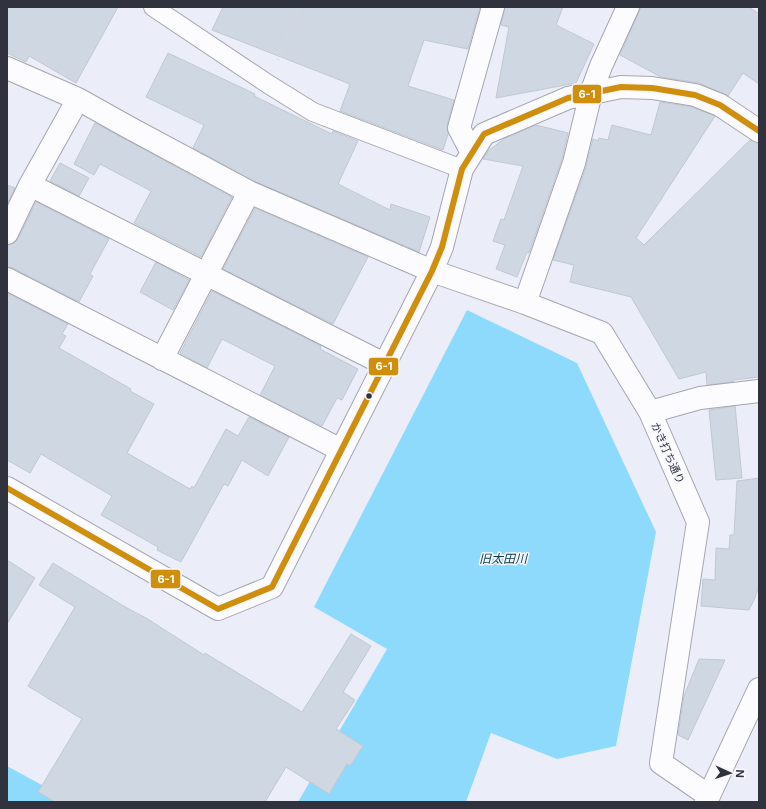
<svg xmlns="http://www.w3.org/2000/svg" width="766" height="809" font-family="Inter,'Noto Sans JP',sans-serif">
  <rect width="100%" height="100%" fill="#ebeef8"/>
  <path fill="#8edafd" d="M467,310L577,363L656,532L616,746L557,759L491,733L466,802H298L387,649L314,607Z
    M7,766L73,802H7Z"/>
  <path fill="#ced7e2" stroke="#c2c8d0" d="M7,7H118L76,83L29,56L26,62L7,53Z
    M223,7H480L468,49L424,40L408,86L454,100L447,125L448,134L443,150L340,111L350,84L212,30Z
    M505,7H563L556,25L594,44L576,83L496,98L509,27L501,25Z
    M641,7H749L759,14V84L743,73L728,96L699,83L661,77L620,55L639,12Z
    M168,53L255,94L254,96L332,134L333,131L358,141L338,184L390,210L391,204L430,217L419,252L254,181L193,148L204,125L146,97Z
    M660,102L692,107L715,116L636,238L644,245L750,140L759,143V377L733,380V382L707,385L706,372L679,379L631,297L570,282L574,265L553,260L586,167L593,139L598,141L599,138L608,140L612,125L651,135Z
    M95,123L232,197L201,257L134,223L151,191L100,164L94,175L74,164Z
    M536,125L568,133L562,159L529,253L527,252L517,277L496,269L505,245L493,241L501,219L504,220L523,166L483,159L489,150L504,139Z
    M60,163L89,178L79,196L50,181Z
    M7,185L15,188L7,204Z
    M36,202L109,239L90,274L93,276L79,302L13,268L7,267V245L14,243L18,239Z
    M255,208L368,257L333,324L223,269Z
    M156,262L189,280L173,310L140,292Z
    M212,291L321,346L320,349L358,369L342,400L337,398L322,426L260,395L275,366L222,339L207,368L180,353Z
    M7,293L68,324L62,334L66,336L59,348L131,389L130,391L154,404L127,453L190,489L192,486L194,488L226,429L238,436L249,417L289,437L268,476L242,460L228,486L224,484L181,562L157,550L158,547L101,515L112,496L41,454L30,473L7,460Z
    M735,406L742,478L716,480L709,410Z
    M759,478V585L755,598L749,610L701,606L703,579L715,580L716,548L729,549L730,535H734L737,481Z
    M7,560L35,578L7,624Z
    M53,563L127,608L146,618L204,655L205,653L302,712L351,634L371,646L343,692L355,700L336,729L363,746L350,766L347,764L329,794L286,767L265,802H55L38,792L82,719L28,686L75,607L39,585Z
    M699,659L725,660L688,740L678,735L684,696Z"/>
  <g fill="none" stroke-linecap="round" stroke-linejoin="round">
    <g stroke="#a4a6b0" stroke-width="20">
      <path id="service" d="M153,7L268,84L313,112L462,169"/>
    </g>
    <g stroke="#a4a6b0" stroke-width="24">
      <path id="minor" d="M7,68L78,99L128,127L249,192L432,271L525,303L602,333L650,412L698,522L661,763L709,796
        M472,153L459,128L493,7
        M30,185L384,364
        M7,233L30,185L78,99
        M7,279L341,450
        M525,303L574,163L591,93L601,66L628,7
        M162,359L249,192
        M650,412L700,398L759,391
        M7,488L218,609L272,587L432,271L442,247L462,169L484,134L568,98L621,87L652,88L695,95L720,105L759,131
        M706,802L759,689"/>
    </g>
    <path stroke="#dadbde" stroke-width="2.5" stroke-dasharray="1 3" stroke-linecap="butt" d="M278,60L299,7"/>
    <use href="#service" stroke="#fcfcfe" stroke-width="18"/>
    <use href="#minor" stroke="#fcfcfe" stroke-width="22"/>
    <g stroke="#f7f8ff" stroke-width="9">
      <path id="bus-1" d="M7,488L218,609L272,587L432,271L442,247L462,169L484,134L568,98L621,87L652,88L695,95L720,105L759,131"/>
    </g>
    <use href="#bus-1" stroke="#cf8f0c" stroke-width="6"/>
  </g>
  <circle fill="#30333e" stroke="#f7f8ff" stroke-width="1.5" cx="369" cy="396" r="3.5"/>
  <g text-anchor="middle" stroke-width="3" stroke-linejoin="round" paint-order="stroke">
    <g font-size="11" fill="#30333e" stroke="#f7f8ff">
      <text transform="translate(668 453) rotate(66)" y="4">かき打ち通り</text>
    </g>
    <g font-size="12" font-style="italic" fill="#07394b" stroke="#f7f8ff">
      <text x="503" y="563">旧太田川</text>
    </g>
  </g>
  <g stroke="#f7f8ff" stroke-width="1.5">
    <rect x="572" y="84" width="30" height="20" rx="4" fill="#cf8f0c"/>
    <rect x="368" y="357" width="31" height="19" rx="4" fill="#cf8f0c"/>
    <rect x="150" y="569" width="31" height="20" rx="4" fill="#cf8f0c"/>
  </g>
  <g font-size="11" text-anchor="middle" font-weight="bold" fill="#fff">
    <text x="587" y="98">6-1</text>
    <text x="384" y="370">6-1</text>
    <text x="166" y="583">6-1</text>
  </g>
  <rect width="766" height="809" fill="none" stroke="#30333e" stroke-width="16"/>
  <g transform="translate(730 773) rotate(93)" stroke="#f7f8ff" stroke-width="3" paint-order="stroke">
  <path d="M0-3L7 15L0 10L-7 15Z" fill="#30333e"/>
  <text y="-6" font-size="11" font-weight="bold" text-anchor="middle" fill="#30333e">N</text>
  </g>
</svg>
